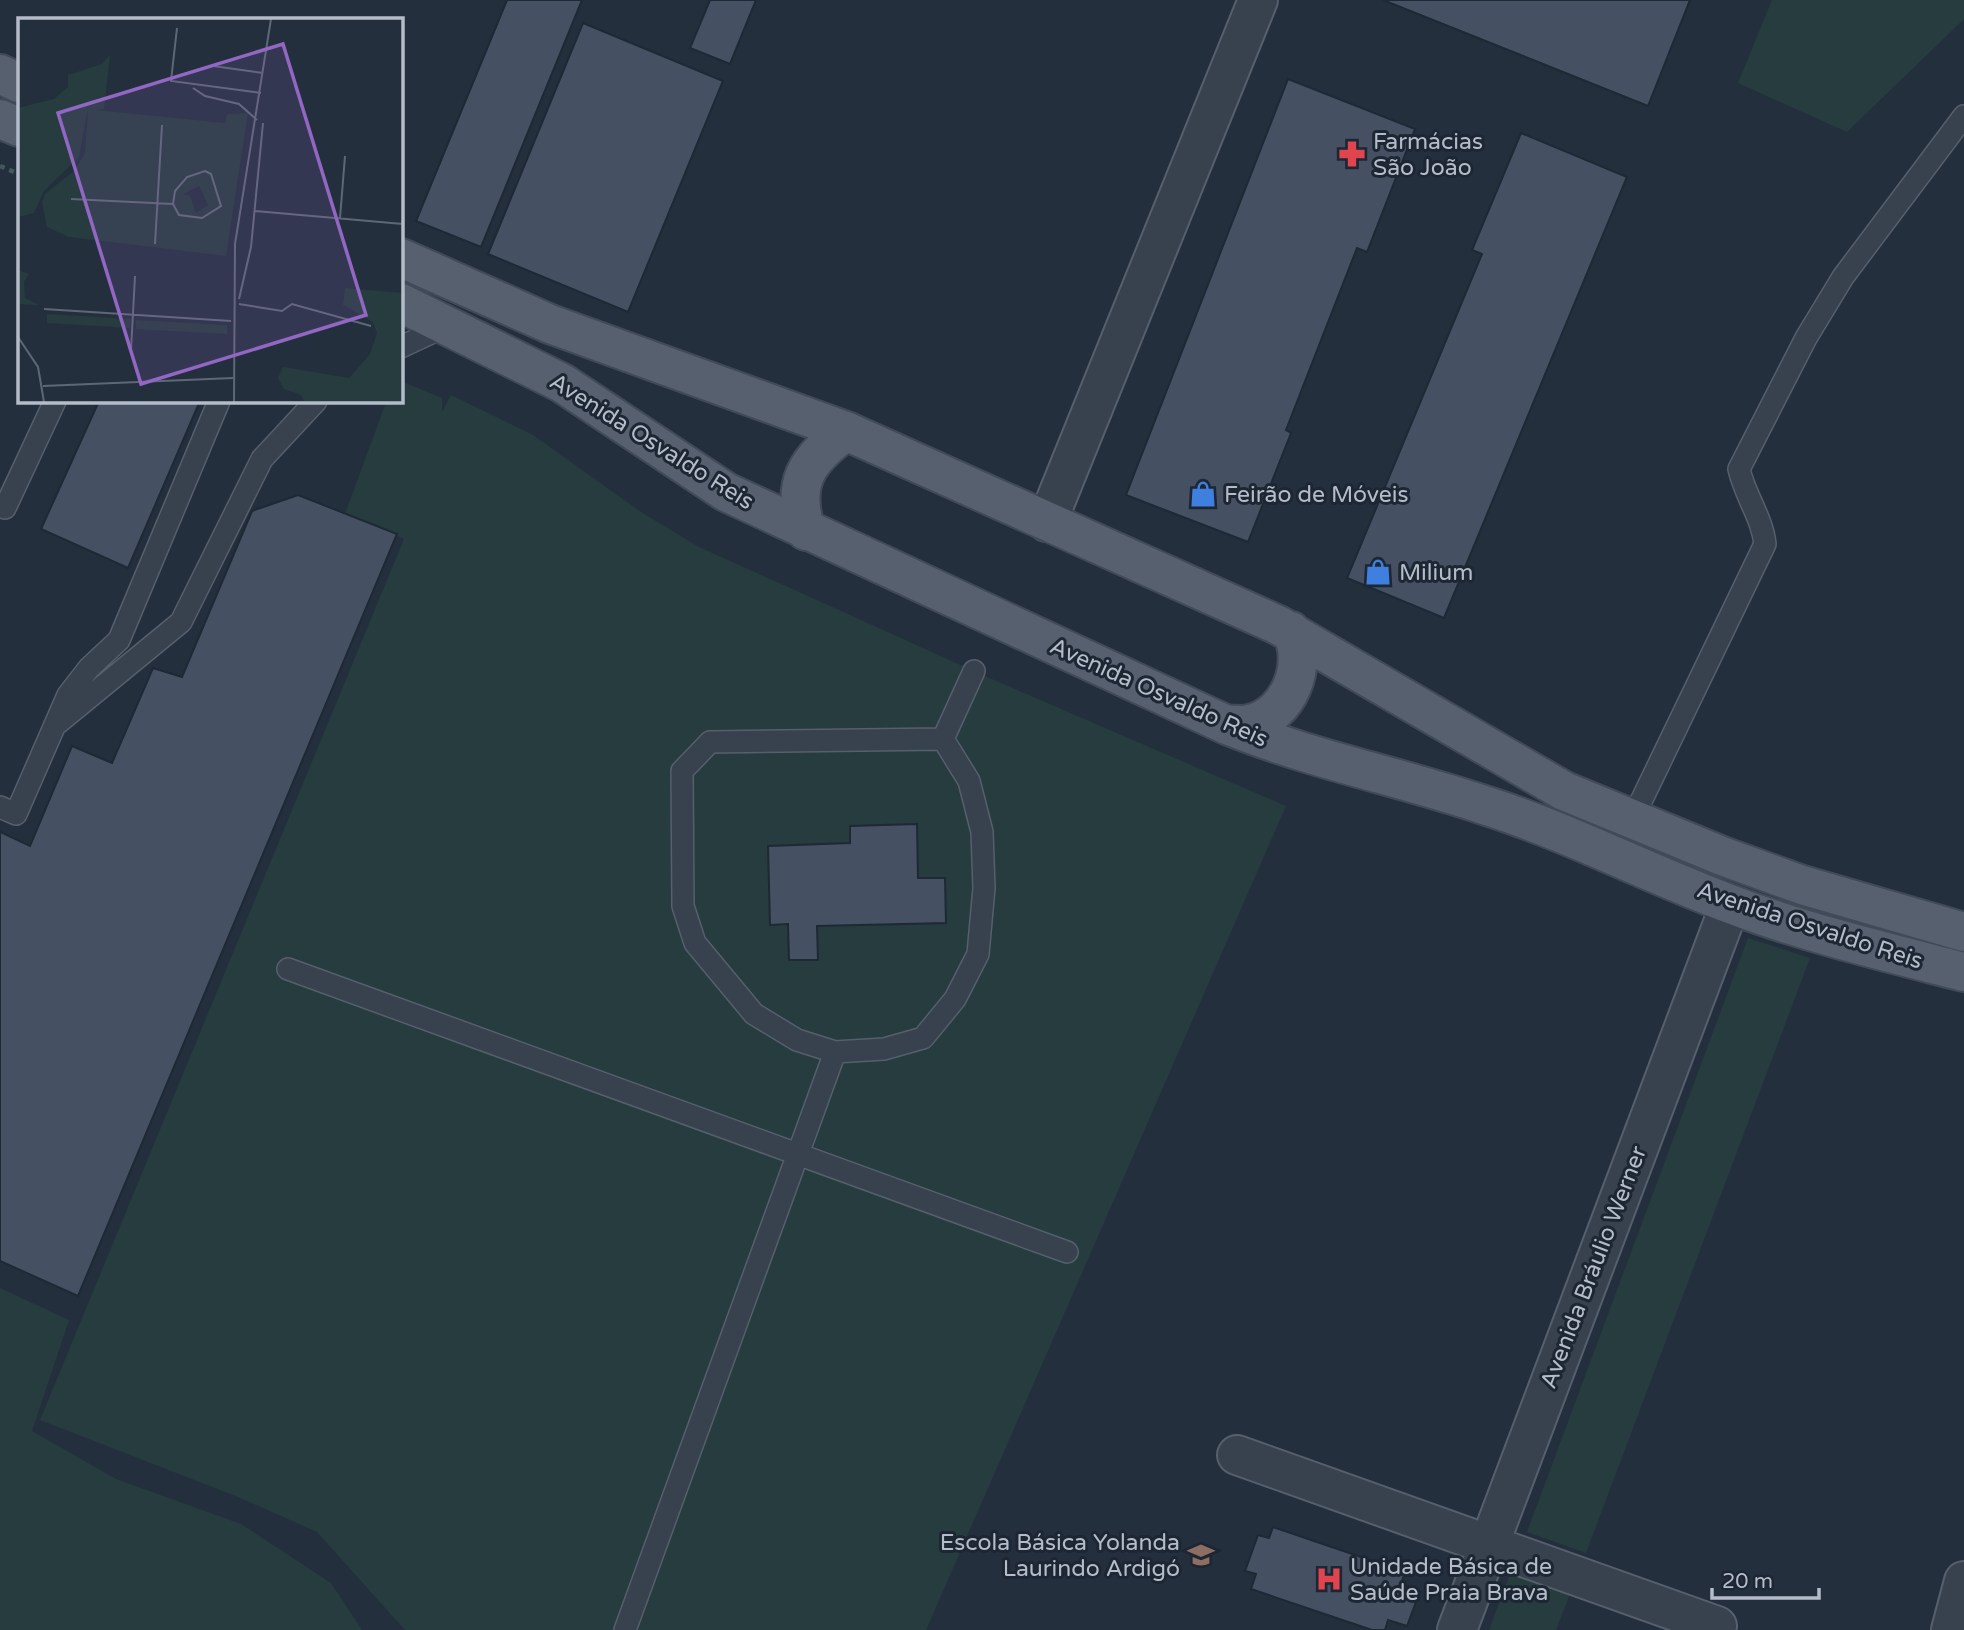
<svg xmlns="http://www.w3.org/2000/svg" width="1964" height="1630" font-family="'Varela Round',sans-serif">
  <rect width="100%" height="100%" fill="#242f3e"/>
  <path fill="#263c3f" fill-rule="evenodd" d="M1772,0H1964V19L1847,132L1738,83Z
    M401,381L442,398V412L451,395L533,435L641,512L697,546L987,677L1286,806L926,1630H405L317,1532L238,1497L40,1420L404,539L345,514L385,405L375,401H401ZM917,824L918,878H945L817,926V960H789L788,924L771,925L769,846L850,843V826Z
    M1748,938L1810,958L1586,1553L1527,1532Z
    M0,1288L69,1320L32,1431L116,1479L241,1524L331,1583L362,1630H0Z
    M1512,1568L1572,1589L1556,1630H1489Z"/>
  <path fill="#455162" stroke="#1f2835" stroke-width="2" d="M507,0H582L481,247L416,221Z
    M710,0H756L730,64L690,48Z
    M1383,0H1690L1648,106Z
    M583,23L723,81L628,312L488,254Z
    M1288,79L1415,129L1367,252L1357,248L1286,430L1291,433L1248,542L1126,495Z
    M1521,133L1627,177L1444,618L1347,578L1482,254L1472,250Z
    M99,401H200L128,568L41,529Z
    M298,495L397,534L78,1296L0,1261V832L30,846L72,746L112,763L153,668L182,677L252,511Z
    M917,824L918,878H945L946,923L817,926L818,960H789L788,924L770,925L768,846L850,843V826Z
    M1273,1527L1405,1572L1401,1584L1420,1591L1407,1626L1388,1620L1385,1630H1372L1251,1589L1256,1574L1245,1571L1258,1535L1269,1538Z"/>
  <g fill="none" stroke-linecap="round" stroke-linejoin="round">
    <g stroke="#565f6c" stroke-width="24">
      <path id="service" d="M401,347L448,325
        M5,508L55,401
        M58,723L181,622L262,459L316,401
        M943,739L969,781L982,832L984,888L978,954L955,999L923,1038L884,1049L835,1052L797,1040L754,1014L695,943L683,906L682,771L710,742Z
        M943,739L974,671
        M0,807L16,814L68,695L89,668L119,640L219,401
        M1632,820L1765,544C1762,517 1745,496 1739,469L1806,338L1843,277L1964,116
        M288,969L1067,1252
        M625,1630L835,1052"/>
    </g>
    <g stroke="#565f6c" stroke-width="42">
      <path id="minor" d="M1047,522L1258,0
        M1237,1455L1717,1626
        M1457,1630L1730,905
        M1951,1630L1964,1581"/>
    </g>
    <g stroke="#414a57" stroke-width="42">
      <path id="primary" d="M0,74L19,83
        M0,119L19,127
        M401,258L550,324L846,431L1278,625L1564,791L1722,856L1802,885L1964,932
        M401,303L562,383L726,492L1227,725C1313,760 1398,776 1484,805C1569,832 1647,873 1730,904C1806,933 1886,952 1964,972
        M806,531C791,483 806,460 846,431
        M1227,725C1234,724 1242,726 1249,724C1289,716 1309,664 1291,631"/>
    </g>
    <path stroke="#44595c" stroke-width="4.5" stroke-dasharray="5 5" stroke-linecap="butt" d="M0,166L19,174"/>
    <use href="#service" stroke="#38414e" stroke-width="21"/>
    <use href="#minor" stroke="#38414e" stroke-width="38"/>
    <use href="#primary" stroke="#56606e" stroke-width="38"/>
  </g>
  <defs>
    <g id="pharmacy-bare" transform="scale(2.1)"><path d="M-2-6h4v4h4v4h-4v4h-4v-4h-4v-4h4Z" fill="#e0444e" stroke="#1d2633" stroke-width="2.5" paint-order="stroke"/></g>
    <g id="shop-bare" transform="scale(2.1)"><path d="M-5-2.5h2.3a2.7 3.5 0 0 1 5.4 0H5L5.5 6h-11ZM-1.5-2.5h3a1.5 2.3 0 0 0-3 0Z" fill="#3f7fe0" stroke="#1d2633" stroke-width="2.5" paint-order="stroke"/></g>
    <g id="school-bare" transform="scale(2.1)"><path d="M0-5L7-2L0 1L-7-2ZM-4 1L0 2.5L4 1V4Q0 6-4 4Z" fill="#8d6e63" stroke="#1d2633" stroke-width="2.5" paint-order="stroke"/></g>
    <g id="hospital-bare" transform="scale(2.1)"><path d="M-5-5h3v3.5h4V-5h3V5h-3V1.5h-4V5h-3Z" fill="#e0444e" stroke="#1d2633" stroke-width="2.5" paint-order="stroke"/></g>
  </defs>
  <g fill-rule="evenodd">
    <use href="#pharmacy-bare" x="1352" y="154"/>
    <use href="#shop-bare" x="1203" y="494"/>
    <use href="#shop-bare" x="1378" y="572"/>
    <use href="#school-bare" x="1201" y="1555"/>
    <use href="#hospital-bare" x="1329" y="1579"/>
  </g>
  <g text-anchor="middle" stroke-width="6" stroke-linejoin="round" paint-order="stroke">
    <g font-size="23" fill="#b4bcc9" stroke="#1d2633" text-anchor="start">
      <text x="1373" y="149">Farmácias<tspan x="1373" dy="26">São João</tspan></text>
      <text x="1224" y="502">Feirão de Móveis</text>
      <text x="1399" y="580">Milium</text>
      <text x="1180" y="1550" text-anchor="end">Escola Básica Yolanda<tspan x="1180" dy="26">Laurindo Ardigó</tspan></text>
      <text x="1350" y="1574">Unidade Básica de<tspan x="1350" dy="26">Saúde Praia Brava</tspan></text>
    </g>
    <g font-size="23" fill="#b4bcc9" stroke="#1d2633">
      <text transform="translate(652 441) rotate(32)" y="8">Avenida Osvaldo Reis</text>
      <text transform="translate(1159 692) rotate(24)" y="8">Avenida Osvaldo Reis</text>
      <text transform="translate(1810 925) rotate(18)" y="8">Avenida Osvaldo Reis</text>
      <text transform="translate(1593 1267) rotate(-69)" y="8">Avenida Bráulio Werner</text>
    </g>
  </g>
  <g transform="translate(18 18)">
    <rect width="385" height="385" fill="#242f3e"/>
    <path d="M92,37L86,91L78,92L207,105L209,96L230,95L208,238L51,219L29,209L24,184L27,176L57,152L67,135L70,91L61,139L26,173L16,195L0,199V90L36,81L50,69V57L84,46ZM181,168L190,187L178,195L172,178L166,176ZM0,252L11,256L6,264L7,280L21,287L0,286ZM327,270L385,275V384H287L283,377L266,371L260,360L265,349L331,360L352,336L359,315L355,304L325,287ZM29,296L113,301L112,310L29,305ZM118,302L209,307V316L118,311Z" fill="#263c3f" fill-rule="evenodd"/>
    <path fill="none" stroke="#5e6776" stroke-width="2" d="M159,10L153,63L243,75M195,48L245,55M175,70L187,78L221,86L239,102M187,153L193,156L203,188L184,200L161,197L155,186L157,173L169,159ZM53,181L155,186M237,193L385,206M322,200L327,138M137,226L144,107M221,281L233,229L245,105M221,286L264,293L274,286L353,308M26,291L213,303M0,319L20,349L26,384M113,332L117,258M25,368L215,360M216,384L217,226L253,1"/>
    <path fill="#9266c3" fill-opacity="0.15" stroke="#9266c3" stroke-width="3.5" d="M265,26L348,297L123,366L40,95Z"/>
    <rect width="385" height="385" fill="none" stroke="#b4bcc9" stroke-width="3.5"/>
  </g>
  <path d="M1712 1588v10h107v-10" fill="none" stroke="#b4bcc9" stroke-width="3.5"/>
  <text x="1722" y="1588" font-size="21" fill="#b4bcc9" stroke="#1d2633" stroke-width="5" paint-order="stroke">20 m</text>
</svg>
